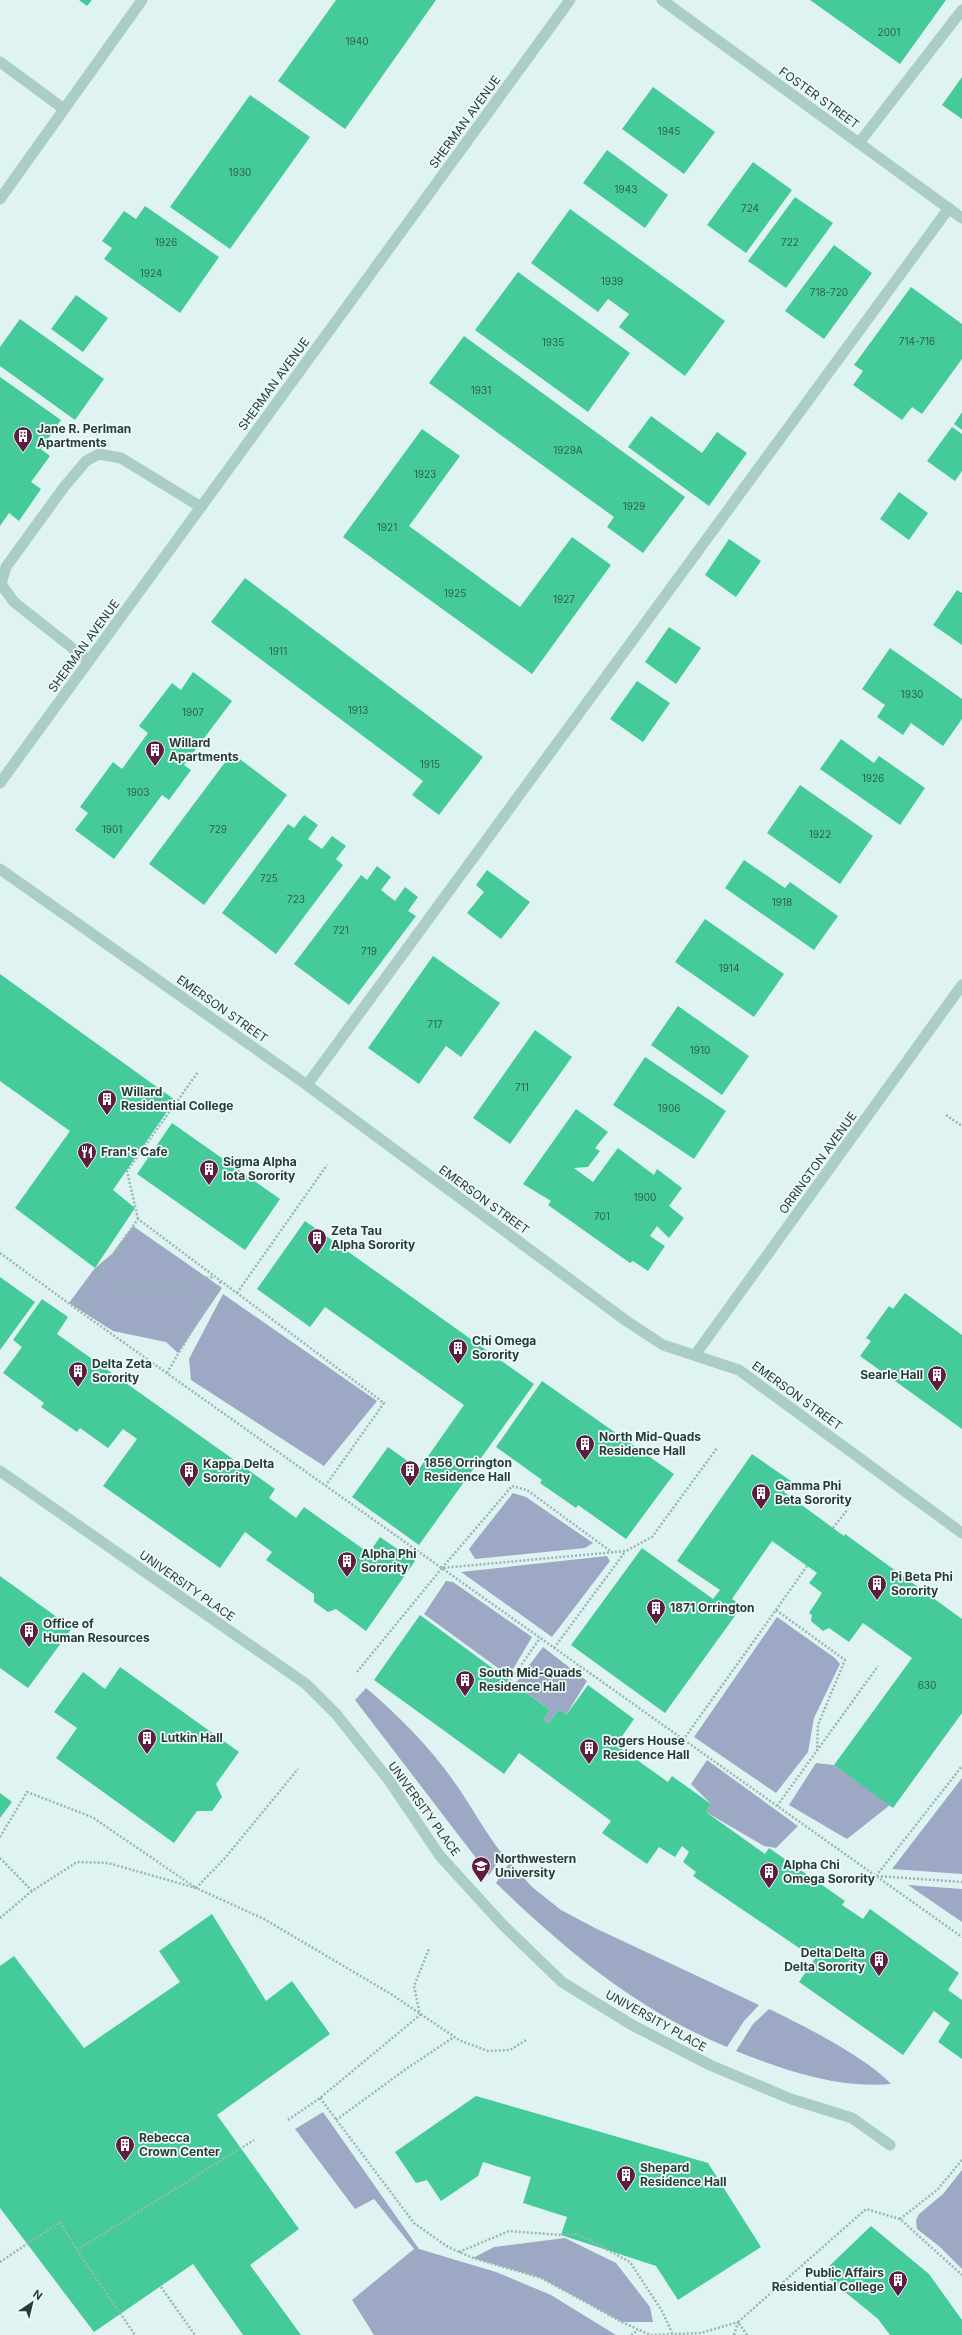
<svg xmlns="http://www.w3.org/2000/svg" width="962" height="2335" font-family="Inter,sans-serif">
  <rect width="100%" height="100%" fill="#dff4f2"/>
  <path fill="#9da8c4" d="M133,1226L222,1288L178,1353L166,1342L113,1331L69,1303L95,1268L112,1254Z
    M223,1294L377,1401L324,1466L191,1380L189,1359Z
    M513,1493L526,1497L593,1543L585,1548L475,1559L469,1549Z
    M607,1556L610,1561L552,1637L461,1572Z
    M446,1581L453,1582L532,1637L509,1676L424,1614Z
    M777,1617L835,1658L840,1664L814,1718L808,1752L776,1793L694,1737Z
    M543,1647L587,1681L566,1715L559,1709L549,1723L543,1720L550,1710L515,1684Z
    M366,1688C399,1716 431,1748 455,1783C472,1807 485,1832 503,1855L489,1875L355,1700Z
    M707,1760L798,1826L776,1848L764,1846L706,1812L711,1804L691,1784Z
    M816,1763L834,1765L890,1805L847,1839L789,1805Z
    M962,1778V1874L892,1869Z
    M510,1862L532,1887L561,1910L595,1928L759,2005L744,2021L727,2047C638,2011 564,1949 496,1883Z
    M908,1885L962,1889V1922Z
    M769,2009C801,2024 869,2059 891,2084C838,2089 784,2070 736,2051L753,2024Z
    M323,2112L419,2249L496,2272L551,2295L616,2335H374L352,2300L414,2249L374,2199L355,2209L295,2129Z
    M962,2170V2269L940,2247L917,2229L916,2220L919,2214L943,2194Z
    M565,2238L616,2263L650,2307L653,2322H622L541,2278L473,2258L494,2247Z"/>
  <path fill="#45cb99" d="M79,0H92L87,6Z
    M336,0H436L345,129L278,81Z
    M810,0H946L900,64Z
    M962,77V119L942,105Z
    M653,87L715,132L684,174L622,129Z
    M250,95L310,137L230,249L170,207Z
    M607,150L668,195L645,228L583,183Z
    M753,162L792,190L746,253L707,225Z
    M795,197L833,223L786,288L748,261Z
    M145,206L219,257L180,313L104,259L112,248L102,241L124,211L136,219Z
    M570,209L725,321L685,376L619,327L629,314L608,299L598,312L531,263Z
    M834,245L872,273L824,339L785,311Z
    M518,272L630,353L588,412L475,330Z
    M911,287L962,324V359L922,414L912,407L902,420L853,385L863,371L854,365Z
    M76,295L108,318L83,352L51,329Z
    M20,319L104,379L75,420L0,366V347Z
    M464,336L685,497L643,553L607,527L614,517L429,383Z
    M0,377L61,420L41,449L50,456L31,482L41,489L19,521L9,513L0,526Z
    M962,412V430L954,424Z
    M651,416L702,453L717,432L747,453L709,506L628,447Z
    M952,427L962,434V471L955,481L927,461Z
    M422,429L460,456L409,526L520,607L572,537L611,565L532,674L343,537Z
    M899,492L928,513L909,540L880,519Z
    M729,539L761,561L736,597L705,575Z
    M245,578L483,757L439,815L412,795L423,781L211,622Z
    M957,590L962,593V645L933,625Z
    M669,627L701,648L676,684L645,662Z
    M890,648L962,699V719L943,746L911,723L903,735L877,717L885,705L862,689Z
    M193,672L232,701L184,765L191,770L169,800L162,795L114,859L75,830L88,813L80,807L113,762L122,769L148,733L139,726L172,683L181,690Z
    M637,681L670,703L643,742L610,719Z
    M841,739L874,763L879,756L925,788L900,825L820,769Z
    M232,753L287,795L204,905L149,864Z
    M800,785L873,836L840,884L767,833Z
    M304,815L318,825L308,839L322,849L332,836L346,846L336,859L343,865L276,954L222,913L288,824L294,828Z
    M744,860L785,888L790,882L838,916L814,950L725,888Z
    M377,866L391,877L381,890L395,901L405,887L418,897L408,911L416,916L349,1005L294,964L361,875L367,880Z
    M487,870L530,902L501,939L467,913L484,892L476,885Z
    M705,919L784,974L754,1017L675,962Z
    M433,956L500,1003L461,1057L446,1046L419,1084L368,1048Z
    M0,974L175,1100L113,1190L135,1208L95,1268L15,1208L70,1131L0,1081Z
    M678,1006L749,1056L722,1095L651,1045Z
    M535,1030L572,1057L510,1144L473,1118Z
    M645,1057L726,1111L694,1159L613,1105Z
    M576,1109L608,1132L595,1148L600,1151L588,1167L574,1168L593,1182L618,1148L654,1175L657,1169L682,1188L669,1206L684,1218L669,1238L657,1226L650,1236L665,1246L648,1271L633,1261L630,1263L548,1205L551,1201L523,1184Z
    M172,1123L280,1199L245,1250L137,1174Z
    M305,1221L534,1384L419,1545L352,1497L388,1447L419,1469L464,1405L325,1307L310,1327L257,1289Z
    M0,1277L35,1302L0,1350Z
    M905,1293L962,1335V1429L860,1356L871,1341L866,1338L889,1306L893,1309Z
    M42,1299L68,1317L57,1334L275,1489L269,1498L296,1518L304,1507L369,1553L380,1537L415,1561L366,1631L336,1609L328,1612L314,1602V1594L266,1560L272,1552L245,1532L220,1568L103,1486L137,1439L123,1429L108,1448L80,1428L77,1432L41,1407L44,1403L3,1373L22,1347L13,1340Z
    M542,1381L674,1474L626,1539L578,1505L576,1508L540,1483L542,1480L496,1447Z
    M752,1454L791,1481L784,1492L833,1528L844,1536L845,1534L962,1619V1713L893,1808L834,1765L912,1658L863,1623L849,1642L829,1628L823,1631L811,1621L812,1615L809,1613L822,1593L809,1583L817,1573L772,1541L732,1599L742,1606L665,1713L571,1645L642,1548L713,1599L720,1590L677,1561Z
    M0,1576L72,1628L28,1688L0,1668Z
    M420,1615L550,1710L543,1720L549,1723L559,1709L566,1715L588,1685L634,1719L616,1745L668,1782L672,1776L711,1804L706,1812L765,1854L769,1848L845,1901L842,1905L863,1919L870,1909L959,1973L948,1990L962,2000V2059L938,2042L950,2023L934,2011L903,2055L799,1982L818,1954L811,1949L808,1954L693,1876L696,1872L683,1862L689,1852L682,1846L675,1857L659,1847L647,1864L602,1833L611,1821L519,1753L504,1774L374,1680Z
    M120,1667L239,1752L216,1784L222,1797L212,1811H197L174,1843L56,1758L77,1728L54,1712L83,1672L105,1689Z
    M0,1793L12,1802L0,1818Z
    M212,1914L266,2001L292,1981L330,2034L217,2115L299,2229L250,2265L301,2335H243L193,2264L94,2332L0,2208V1966L14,1956L84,2048L180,1982L159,1951Z
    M476,2096L708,2163L761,2247L678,2300L656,2266L561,2235L567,2217L523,2203L531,2177L483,2162L478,2176L441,2201L427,2180L416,2183L395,2152Z
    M871,2226L929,2274L962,2320V2335H890L878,2319L822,2273Z"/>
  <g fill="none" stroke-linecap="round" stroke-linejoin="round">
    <path stroke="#94b9b2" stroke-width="2.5" stroke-dasharray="2 2" stroke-linecap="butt" d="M946,1115L962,1126
      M138,1219L127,1171L198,1072
      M0,1253L75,1308L962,1937
      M96,1277L147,1287L214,1277
      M237,1293L327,1165
      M75,1308L138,1219L384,1403L326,1485
      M167,1373L221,1281
      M833,1528L848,1509
      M442,1568L512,1486L527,1490L613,1553
      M776,1610L807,1566
      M554,1648L625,1552
      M357,1672L442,1568L626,1551L652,1537L717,1448
      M510,1681L540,1638
      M683,1740L776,1610L845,1660L818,1725L817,1751
      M777,1806L878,1666
      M0,1837L27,1792L92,1817L196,1888L225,1858L298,1769
      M0,1858L32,1891
      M876,1876L962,1766
      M877,1876L962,1882
      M0,1918L32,1891L77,1862L108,1863L196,1888L264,1919L391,1994L459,2040L488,2051L510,2050L526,2040
      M320,2098L414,2223L448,2247L473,2258L541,2278L622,2322L650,2335L701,2333L738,2322
      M288,2120L320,2098L420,2015L414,1986L429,1949
      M336,2120L406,2069L454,2037
      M900,2219L937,2190L962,2160
      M77,2250L135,2335
      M459,2252L509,2231L561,2235L578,2234L630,2262L662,2311L673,2335
      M0,2262L60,2222L77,2250L254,2140
      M161,2287L195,2335
      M631,2335L638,2330
      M734,2335L738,2322
      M747,2335L738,2322L866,2209L900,2219L962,2275"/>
    <path stroke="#aacdc7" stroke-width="11" d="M0,62L64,109
      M859,143L962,10
      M0,199L142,0
      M89,661L14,602L1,584L6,567L64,487L86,461L99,454L121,458L201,507
      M307,1085L949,208"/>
    <path stroke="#aacdc7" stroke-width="11" d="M0,869L307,1085L625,1320L663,1345L739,1370L962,1533
      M695,1355L962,985
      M0,1471L306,1684L336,1714L388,1779L440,1856L502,1924L562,1982L632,2025L710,2065L791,2099L852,2118L890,2145"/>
    <path stroke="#aacdc7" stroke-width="11" d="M662,0L962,218
      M0,783L570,0"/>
  </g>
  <defs>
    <g id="building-pin" transform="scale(1)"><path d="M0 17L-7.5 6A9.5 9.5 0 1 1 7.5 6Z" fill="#5e1c41" stroke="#ecfbfa"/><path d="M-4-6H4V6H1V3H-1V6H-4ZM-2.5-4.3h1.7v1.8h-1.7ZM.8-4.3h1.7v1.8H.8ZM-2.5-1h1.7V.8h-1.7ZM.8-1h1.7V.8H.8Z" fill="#fff"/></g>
    <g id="restaurant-pin" transform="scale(1)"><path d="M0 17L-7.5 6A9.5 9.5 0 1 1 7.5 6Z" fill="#5e1c41" stroke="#ecfbfa"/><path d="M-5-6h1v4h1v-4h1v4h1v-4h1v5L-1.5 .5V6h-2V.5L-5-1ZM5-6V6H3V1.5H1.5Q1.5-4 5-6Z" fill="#fff"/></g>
    <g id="university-pin" transform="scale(1)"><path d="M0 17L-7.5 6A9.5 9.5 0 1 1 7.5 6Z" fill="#5e1c41" stroke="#ecfbfa"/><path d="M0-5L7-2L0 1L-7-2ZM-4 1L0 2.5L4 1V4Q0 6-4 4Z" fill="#fff"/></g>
  </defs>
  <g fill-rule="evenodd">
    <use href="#building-pin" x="23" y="436"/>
    <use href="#building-pin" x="155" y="750"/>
    <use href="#building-pin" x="107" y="1099"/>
    <use href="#restaurant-pin" x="87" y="1152"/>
    <use href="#building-pin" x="209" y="1169"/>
    <use href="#building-pin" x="317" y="1238"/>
    <use href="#building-pin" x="458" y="1348"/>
    <use href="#building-pin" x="78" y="1371"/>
    <use href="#building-pin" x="937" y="1375"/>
    <use href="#building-pin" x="585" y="1444"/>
    <use href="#building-pin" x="410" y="1470"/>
    <use href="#building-pin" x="189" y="1471"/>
    <use href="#building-pin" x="761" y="1493"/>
    <use href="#building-pin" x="347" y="1561"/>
    <use href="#building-pin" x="877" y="1584"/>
    <use href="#building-pin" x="656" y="1608"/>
    <use href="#building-pin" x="29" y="1631"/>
    <use href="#building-pin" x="465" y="1680"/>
    <use href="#building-pin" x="147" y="1738"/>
    <use href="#building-pin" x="589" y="1748"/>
    <use href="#university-pin" x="481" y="1866"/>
    <use href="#building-pin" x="769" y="1872"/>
    <use href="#building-pin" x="879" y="1960"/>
    <use href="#building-pin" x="125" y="2145"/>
    <use href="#building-pin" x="626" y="2175"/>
    <use href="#building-pin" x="898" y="2280"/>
  </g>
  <g text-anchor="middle" stroke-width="3.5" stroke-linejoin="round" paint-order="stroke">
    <g font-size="10" fill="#315e4e">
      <text x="889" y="36">2001</text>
      <text x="357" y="45">1940</text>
      <text x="669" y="135">1945</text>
      <text x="240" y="176">1930</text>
      <text x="626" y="193">1943</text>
      <text x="750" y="212">724</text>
      <text x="166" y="246">1926</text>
      <text x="790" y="246">722</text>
      <text x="151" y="277">1924</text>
      <text x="612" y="285">1939</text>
      <text x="829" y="296">718-720</text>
      <text x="917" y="345">714-716</text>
      <text x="553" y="346">1935</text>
      <text x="481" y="394">1931</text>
      <text x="568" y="454">1929A</text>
      <text x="425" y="478">1923</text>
      <text x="634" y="510">1929</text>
      <text x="387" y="531">1921</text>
      <text x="455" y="597">1925</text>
      <text x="564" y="603">1927</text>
      <text x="278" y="655">1911</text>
      <text x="912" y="698">1930</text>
      <text x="358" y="714">1913</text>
      <text x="193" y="716">1907</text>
      <text x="430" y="768">1915</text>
      <text x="873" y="782">1926</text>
      <text x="138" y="796">1903</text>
      <text x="112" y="833">1901</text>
      <text x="218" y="833">729</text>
      <text x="820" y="838">1922</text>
      <text x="269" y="882">725</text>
      <text x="296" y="903">723</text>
      <text x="782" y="906">1918</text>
      <text x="341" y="934">721</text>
      <text x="369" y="955">719</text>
      <text x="729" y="972">1914</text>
      <text x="435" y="1028">717</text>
      <text x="700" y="1054">1910</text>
      <text x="522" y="1091">711</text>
      <text x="669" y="1112">1906</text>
      <text x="645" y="1201">1900</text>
      <text x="602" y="1220">701</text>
      <text x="927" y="1689">630</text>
    </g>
    <g font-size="12" fill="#2a3a35" stroke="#ecfbfa">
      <text transform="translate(819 98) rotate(36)" y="4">FOSTER STREET</text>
      <text transform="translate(465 122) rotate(-54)" y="4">SHERMAN AVENUE</text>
      <text transform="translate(274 384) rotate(-54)" y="4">SHERMAN AVENUE</text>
      <text transform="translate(84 646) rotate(-54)" y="4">SHERMAN AVENUE</text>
      <text transform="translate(222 1009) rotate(35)" y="4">EMERSON STREET</text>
      <text transform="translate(818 1163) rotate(-54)" y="4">ORRINGTON AVENUE</text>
      <text transform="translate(484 1200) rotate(36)" y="4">EMERSON STREET</text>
      <text transform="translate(797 1396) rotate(36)" y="4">EMERSON STREET</text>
      <text transform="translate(187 1586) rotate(35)" y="4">UNIVERSITY PLACE</text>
      <text transform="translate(424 1809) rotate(54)" y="4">UNIVERSITY PLACE</text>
      <text transform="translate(656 2021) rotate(29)" y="4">UNIVERSITY PLACE</text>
    </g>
    <g font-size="12" font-weight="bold" fill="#2a3a35" stroke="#ecfbfa" text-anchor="start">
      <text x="37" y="433">Jane R. Perlman<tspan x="37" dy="14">Apartments</tspan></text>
      <text x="169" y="747">Willard<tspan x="169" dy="14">Apartments</tspan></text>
      <text x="121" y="1096">Willard<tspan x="121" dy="14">Residential College</tspan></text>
      <text x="101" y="1156">Fran's Cafe</text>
      <text x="223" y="1166">Sigma Alpha<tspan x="223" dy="14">Iota Sorority</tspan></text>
      <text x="331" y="1235">Zeta Tau<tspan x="331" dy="14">Alpha Sorority</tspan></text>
      <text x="472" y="1345">Chi Omega<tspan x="472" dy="14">Sorority</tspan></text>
      <text x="92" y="1368">Delta Zeta<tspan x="92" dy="14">Sorority</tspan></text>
      <text x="923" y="1379" text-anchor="end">Searle Hall</text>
      <text x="599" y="1441">North Mid-Quads<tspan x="599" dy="14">Residence Hall</tspan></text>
      <text x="424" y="1467">1856 Orrington<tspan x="424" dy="14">Residence Hall</tspan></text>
      <text x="203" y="1468">Kappa Delta<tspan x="203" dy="14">Sorority</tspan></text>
      <text x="775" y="1490">Gamma Phi<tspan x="775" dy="14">Beta Sorority</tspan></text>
      <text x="361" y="1558">Alpha Phi<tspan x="361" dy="14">Sorority</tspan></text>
      <text x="891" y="1581">Pi Beta Phi<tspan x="891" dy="14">Sorority</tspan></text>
      <text x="670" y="1612">1871 Orrington</text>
      <text x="43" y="1628">Office of<tspan x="43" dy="14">Human Resources</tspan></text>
      <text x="479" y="1677">South Mid-Quads<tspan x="479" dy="14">Residence Hall</tspan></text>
      <text x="161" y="1742">Lutkin Hall</text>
      <text x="603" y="1745">Rogers House<tspan x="603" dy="14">Residence Hall</tspan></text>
      <text x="495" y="1863">Northwestern<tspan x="495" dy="14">University</tspan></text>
      <text x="783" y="1869">Alpha Chi<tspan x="783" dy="14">Omega Sorority</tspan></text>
      <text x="865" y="1957" text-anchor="end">Delta Delta<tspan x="865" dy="14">Delta Sorority</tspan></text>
      <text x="139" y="2142">Rebecca<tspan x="139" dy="14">Crown Center</tspan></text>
      <text x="640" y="2172">Shepard<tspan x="640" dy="14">Residence Hall</tspan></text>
      <text x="884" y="2277" text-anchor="end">Public Affairs<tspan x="884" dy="14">Residential College</tspan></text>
    </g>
  </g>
  <g transform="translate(32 2303) rotate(35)" stroke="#ecfbfa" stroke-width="3" paint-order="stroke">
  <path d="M0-3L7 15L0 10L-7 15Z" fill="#2a3a35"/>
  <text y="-6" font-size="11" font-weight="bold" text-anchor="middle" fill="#2a3a35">N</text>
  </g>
</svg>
